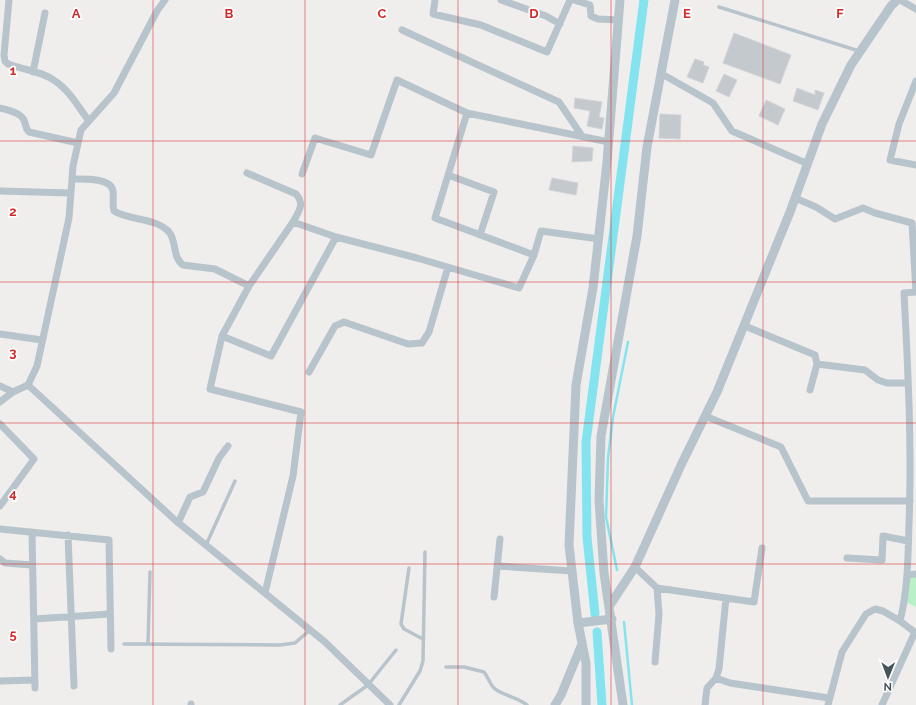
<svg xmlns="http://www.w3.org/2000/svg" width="916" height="705" font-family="Raleway,sans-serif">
  <rect width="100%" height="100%" fill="#f0eded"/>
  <path fill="#b9f0c8" d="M916,574V607L905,602L907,575Z"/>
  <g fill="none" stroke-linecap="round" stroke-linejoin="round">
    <path stroke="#83e4f0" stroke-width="2.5" d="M617,570L606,517L608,458L613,417L628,342
      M624,622L632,705"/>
    <path stroke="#83e4f0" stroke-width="9" d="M595,614L587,537L586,442L644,0
      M597,632L602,705"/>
  </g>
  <path fill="#c4c9cd" stroke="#d1d4d9" d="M734,33L791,55L780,84L723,63Z
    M695,59L704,62L703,65L709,67L703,83L687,77Z
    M724,74L737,80L729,97L716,91Z
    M797,88L815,95V90L824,93L818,110L793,101Z
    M575,98L602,102L599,117L604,118L602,129L587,126L590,111L574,108Z
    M766,100L785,109L778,125L759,116Z
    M660,114L681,115L680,139L659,138Z
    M573,146L593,148L592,161L572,162Z
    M552,178L578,183L576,195L549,190Z"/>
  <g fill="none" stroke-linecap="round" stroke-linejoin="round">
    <path stroke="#b8c4cb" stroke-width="3.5" d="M719,7L859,51
      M206,545L235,481
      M409,568L401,624L404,629L423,639
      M124,644L280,645L295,643L310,630
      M148,644L150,572
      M446,667H464L484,672C488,677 490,684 494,688C501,695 518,697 527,705
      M340,705L368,685L396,650
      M399,705L420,671L423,661L425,552"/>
    <path stroke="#b8c4cb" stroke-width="7" d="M9,0L4,55L5,61L8,64C24,70 42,71 55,81C69,90 79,108 89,121
      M435,0L433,14L481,25L547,52L570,0
      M501,0L546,16L560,24
      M574,0L590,5L591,16L598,19L619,20
      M900,0L916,9
      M402,30L559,102L582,136
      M33,72L45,13
      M662,74L713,103L732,131L808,164
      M916,81L899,124L890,160L916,165
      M0,108C7,110 20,112 24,120C26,125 25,128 29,132L78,143
      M247,173L296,194C305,204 299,211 293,222
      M302,174L315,138L371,155L397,80L467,113
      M448,175L494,192L480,235
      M72,179C82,179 111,177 113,191C114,198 112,205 114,211C130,221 155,217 169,232C177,241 172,257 183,265L215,269L249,286L293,222L336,237
      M0,191L71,193
      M795,198L816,207L835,219L863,208L875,213L912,223L916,292L904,293C908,370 912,447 909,524C908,557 908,589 900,621L916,633
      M599,239L541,231L534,255L435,218L467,113L609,142
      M249,286L222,336L210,389L301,412L293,476L265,593
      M745,326L815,355L817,364L810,390
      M0,334L42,340
      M222,336L271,356L336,237L417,258L519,288L534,255
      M817,364L865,370L878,380L887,383H908
      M309,372L335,326L344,322L408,344L422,343L429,332L448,267
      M28,385L37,366L69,218L73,166L81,130L114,93L157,11L165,0
      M0,386L13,392L28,385L175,520L325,642L390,705
      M0,402L13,392
      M705,416L781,447L808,501H910
      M0,424L34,459L0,506
      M178,523L190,497L203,492L219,458L228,446
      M0,529L109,540L111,649
      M32,532L35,688
      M68,535L74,686
      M847,558L882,560L883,536L908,541
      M0,559L5,563L32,565
      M497,566L572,571
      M635,567L657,588L726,598L719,669L716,678L707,688L705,705
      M907,575L916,574
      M494,597L500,539
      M726,598L754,602L762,548
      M34,619L110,614
      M655,662L659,614L657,588
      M716,678L730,683L829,698
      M0,681L34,680
      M191,705V704
      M828,705L842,652L866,614L875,609L883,611L900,621
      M882,705L915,632"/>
    <path stroke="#b8c4cb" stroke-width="9" d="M610,605L635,567L682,463L717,392L790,212L822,124L851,65L891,6L897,0
      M578,623L612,619
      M555,705L561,695L582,644
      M586,705V663L578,623L569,545L576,385L593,288L607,162L620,0
      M623,705L604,573L599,500L601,436L637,236L647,147L675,0"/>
  </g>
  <path fill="none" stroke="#d62828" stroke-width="1" stroke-opacity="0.55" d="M153,0V705M305,0V705M458,0V705M611,0V705M763,0V705M0,141H916M0,282H916M0,423H916M0,564H916"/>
  <g font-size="13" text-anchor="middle" font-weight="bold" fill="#d62828" stroke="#fff" stroke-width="3.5" stroke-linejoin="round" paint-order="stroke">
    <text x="76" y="18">A</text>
    <text x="229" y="18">B</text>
    <text x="382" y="18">C</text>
    <text x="534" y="18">D</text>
    <text x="687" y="18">E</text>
    <text x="840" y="18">F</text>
    <text x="13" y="75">1</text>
    <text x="13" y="216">2</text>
    <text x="13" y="357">3</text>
    <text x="13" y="498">4</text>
    <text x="13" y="639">5</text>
  </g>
  <g transform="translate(888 677) rotate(181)" stroke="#ffffff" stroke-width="3" paint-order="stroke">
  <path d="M0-3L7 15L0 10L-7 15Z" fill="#45535b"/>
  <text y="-6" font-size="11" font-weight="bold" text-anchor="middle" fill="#45535b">N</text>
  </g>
</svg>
